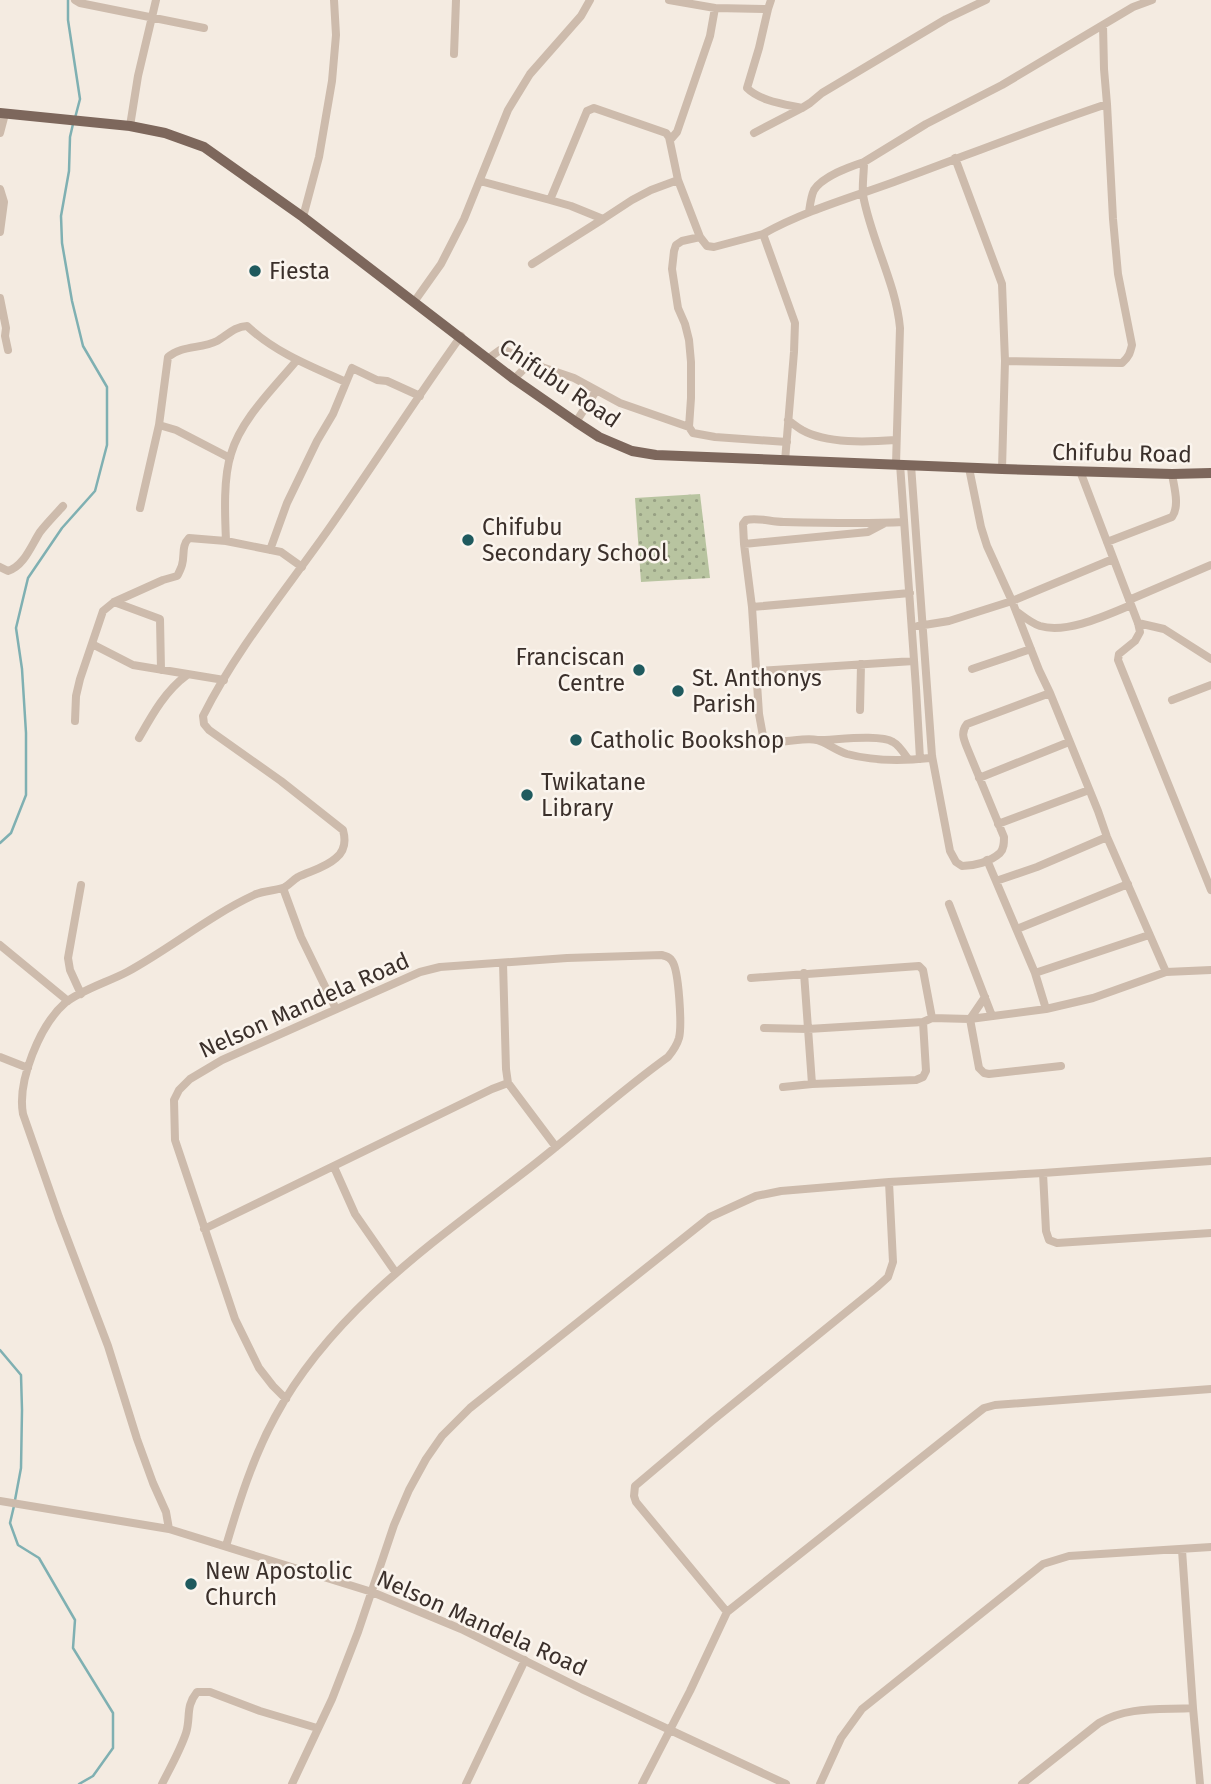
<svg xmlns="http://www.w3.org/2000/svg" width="1211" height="1784" font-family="'Fira Sans',sans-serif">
  <defs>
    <pattern id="grass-dots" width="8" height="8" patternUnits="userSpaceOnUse" patternTransform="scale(1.75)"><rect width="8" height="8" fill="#b8c4a0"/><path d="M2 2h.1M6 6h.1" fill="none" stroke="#97a083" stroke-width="1.8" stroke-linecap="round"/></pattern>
  </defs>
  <rect width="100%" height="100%" fill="#f4ebe1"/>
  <path fill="url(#grass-dots)" d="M700,494L710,578L641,582L635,498Z"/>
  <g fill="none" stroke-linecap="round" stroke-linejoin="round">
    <path stroke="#7fb0b2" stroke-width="2.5" d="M68,0V20L80,99L75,118
      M0,843L11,833L26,795V733L22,669L16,628L28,578L62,528L95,491L107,445V387L83,346L72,301L62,243L61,216L69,171L70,137L73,124
      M0,1350L21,1375L22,1410L21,1468L15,1500
      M14,1506L10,1523L18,1545L39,1558L75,1620L73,1648L113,1713V1748L93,1776L79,1784"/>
    <path stroke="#cdbbac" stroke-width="8" d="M75,0L80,3L204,28
      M669,0L715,8L768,9L771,0
      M768,9L759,48L747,88C760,101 784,104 802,108L810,103L822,93L946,19L986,0
      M454,54L456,0
      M130,126L138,76L156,0
      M0,133L5,114
      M754,133L802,108
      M670,140L677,132L710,36L715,8
      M955,158L1002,284L1005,361L1002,469
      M480,181L550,200L587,111L594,108L666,133L669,137L678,180L700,237L707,246L714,247L763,234
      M0,189L4,202L0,232
      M550,200L571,206L603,219L632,200L651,190L678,180
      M809,212C810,205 811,196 814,190C823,176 849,167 864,162
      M303,217L319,157L332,81L336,35L334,0
      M700,237L682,241L676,245L674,251L672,269L678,308L685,324L689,340L691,362V398L689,427L693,433L715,437L787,442
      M532,264L603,219
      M0,298L6,328L5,336L8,350
      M414,302L441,264L464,219L508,110L530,74L581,16L590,0
      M489,358L500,350L507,351L530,363L574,378L620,403L689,427
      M1005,361L1122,363C1129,357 1130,353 1132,345L1118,274L1113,219L1107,104
      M514,379L530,363
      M788,420C792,423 797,427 802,430C827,444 868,442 896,440
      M576,422L596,391
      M159,425L168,357C182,345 201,349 217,341C226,336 235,326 247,326C276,353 310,366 346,382
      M785,461L794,352L795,323L763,234C804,211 850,198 894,182C965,156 1035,128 1107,104L1104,69L1103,25
      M896,464L900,328C896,283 871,240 863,195C862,185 864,173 864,162L926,124L1002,85L1133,7L1152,0
      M900,464L916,688L920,759
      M911,465L932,756L950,851L956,862L962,866C974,866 990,862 1000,853C1004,849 1004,843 1004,837L968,750C964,740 960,733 967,724L1050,693
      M969,468L981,527L987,546L1012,601L1039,670L1050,693L1098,811L1107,837L1166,972
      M1080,471L1138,623L1140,632L1135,641L1119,654L1118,660L1211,890
      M140,508L159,425L176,430L230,458
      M904,522C864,524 824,523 784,522C771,522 758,517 746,520L743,524L744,544L752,607L759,714L763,736C777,748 800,736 817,740C827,743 837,751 847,754C873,761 903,761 930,758L932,756
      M226,541C225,517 223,478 231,454C241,419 274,388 297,360
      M1107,542L1172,517C1180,506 1174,487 1172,474
      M744,544L868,532L885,523
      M270,550L287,503L317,441L333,414L352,368L377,380L387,381L420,396
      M0,567L8,571C24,566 31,546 40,532C47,523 55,515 63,506
      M1129,600L1211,565
      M114,602L160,619L161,670
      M752,607L910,593
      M1016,611C1023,616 1031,623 1040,626C1067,634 1107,615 1131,605
      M1138,623L1164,629L1211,659
      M918,626L949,621L1012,601L1113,559
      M92,644L133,665L224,680
      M972,669L1031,649
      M757,671L914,661
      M1172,700L1211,685
      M860,710L861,664
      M75,721L76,696L80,679L103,611L114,602L163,580L177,576C178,575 182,566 182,565C185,555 181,546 189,538L226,541L281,552L302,567
      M139,738C152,715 165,691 187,675
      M818,740C835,740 880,734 893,742C899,745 904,753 908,759
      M979,778L1069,742
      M998,824L1089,790
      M987,860L1035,973L1046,1009
      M996,881L1037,867L1107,837
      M81,885L68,958L70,970L81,994
      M283,888L301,937L336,1009
      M949,904L992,1016
      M1017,929L1128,884
      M0,945L68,1001
      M804,973L812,1084
      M1035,973L1149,935
      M751,978L919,966L923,970L932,1018
      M985,997L970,1019L979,1068L984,1073L989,1074L1061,1066
      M764,1028L808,1029L923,1022L932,1018L970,1019L1046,1009L1093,998L1166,972L1211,970
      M0,1057L28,1068
      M508,1083L556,1147
      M783,1087L812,1084L916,1080L923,1077L926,1071L923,1022
      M334,1167L355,1214L396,1273
      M1043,1173L1046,1231L1049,1240L1057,1243L1211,1233
      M204,1229L492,1089L508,1083L506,1069L503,963
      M0,1501L169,1529L372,1592L461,1629L582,1689L786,1784
      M169,1529L166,1512L153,1483L137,1439L108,1346L59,1217L23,1114C17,1081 40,1025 65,1003C81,990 108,982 127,972C171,948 209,916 254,895C264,890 277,891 285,887C290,884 293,880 298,877C310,871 325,868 336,858C345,851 346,841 343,830L281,781L209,730L204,724L203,716C236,650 285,591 328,530C373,466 415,400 461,336
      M226,1546C239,1502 253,1457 275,1417C332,1311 435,1241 527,1170C575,1133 619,1092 668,1057C673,1051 677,1045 679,1038C682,1026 679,970 672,961C669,956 667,957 662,955L567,958L440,967L420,972L222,1060L190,1079L179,1090L174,1100L175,1140L235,1319L259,1368L273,1386L286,1399
      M1182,1550L1193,1708L1200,1784
      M727,1612L636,1502L634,1496L635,1486L712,1421L877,1287L888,1277L893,1262L889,1182
      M162,1784C170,1768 180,1751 186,1733C191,1717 185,1707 197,1692H210L260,1711L317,1728
      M292,1784L332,1699L358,1632L394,1525L409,1490L426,1459L442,1436L470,1408L710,1217L756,1196L781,1191L889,1182L1043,1173L1211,1161
      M466,1784L525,1660
      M642,1784L690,1691L727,1612L975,1415L984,1408L995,1405L1211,1389
      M820,1784L841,1738L862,1709L1043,1564L1069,1556L1211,1547
      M1022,1784L1099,1723C1127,1706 1161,1710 1193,1708"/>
    <path stroke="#7d675c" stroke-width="10" d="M0,113L130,126L165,133L204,147L303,217L514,379L576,422L599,437L632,451L656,455L1002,469L1172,474L1211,473"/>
  </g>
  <g fill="#1f5a5e" stroke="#fbf5ee" stroke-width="2.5">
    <circle cx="255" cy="271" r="7"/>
    <circle cx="468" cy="540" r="7"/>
    <circle cx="639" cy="670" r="7"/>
    <circle cx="678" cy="691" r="7"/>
    <circle cx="576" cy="740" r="7"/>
    <circle cx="527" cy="795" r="7"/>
    <circle cx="191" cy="1584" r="7"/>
  </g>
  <g text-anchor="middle" stroke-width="5" stroke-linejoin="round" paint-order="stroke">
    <g font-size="23" fill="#3b302b" stroke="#fbf5ee" text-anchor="start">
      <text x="269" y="279">Fiesta</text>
      <text x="482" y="535">Chifubu<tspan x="482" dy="26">Secondary School</tspan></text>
      <text x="625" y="665" text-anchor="end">Franciscan<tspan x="625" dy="26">Centre</tspan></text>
      <text x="692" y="686">St. Anthonys<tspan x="692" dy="26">Parish</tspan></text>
      <text x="590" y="748">Catholic Bookshop</text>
      <text x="541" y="790">Twikatane<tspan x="541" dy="26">Library</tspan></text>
      <text x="205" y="1579">New Apostolic<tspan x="205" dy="26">Church</tspan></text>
    </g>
    <g font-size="23" fill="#3b302b" stroke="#fbf5ee">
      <text transform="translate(560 383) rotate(34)" y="8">Chifubu Road</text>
      <text transform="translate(1122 453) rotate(1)" y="8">Chifubu Road</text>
      <text transform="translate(304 1005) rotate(-24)" y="8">Nelson Mandela Road</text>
      <text transform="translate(482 1623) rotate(24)" y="8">Nelson Mandela Road</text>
    </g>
  </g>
</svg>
